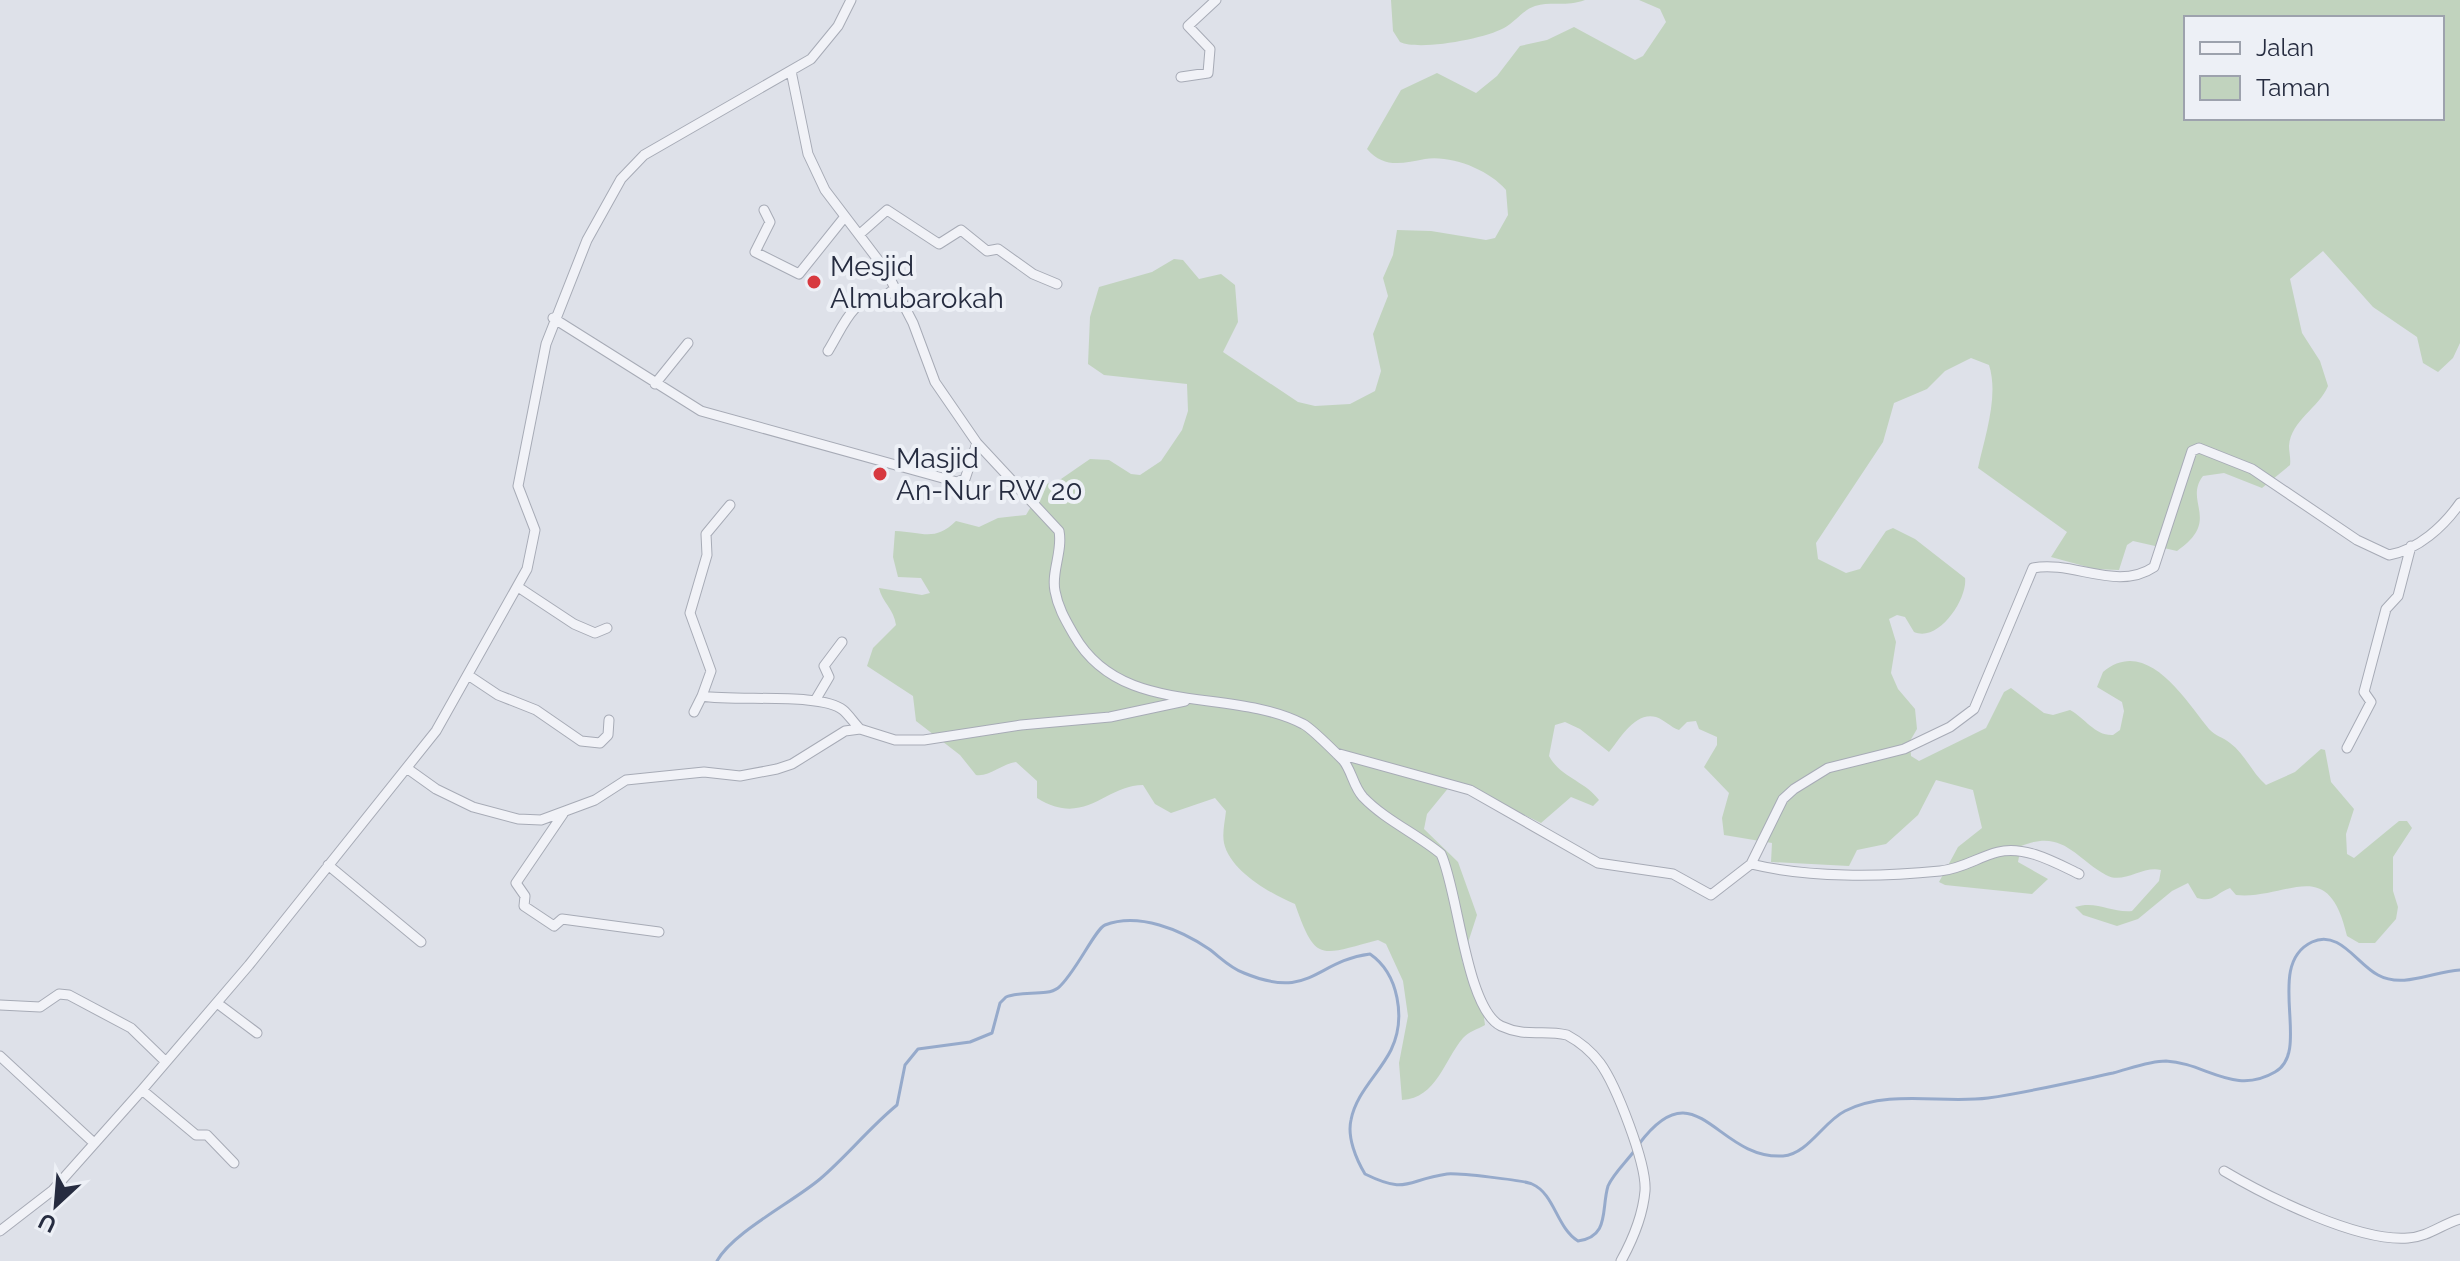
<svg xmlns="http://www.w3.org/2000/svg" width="2460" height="1261" font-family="Raleway,sans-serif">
  <rect width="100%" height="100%" fill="#dee1e9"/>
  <path fill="#c1d3be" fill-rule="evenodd" d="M1391,0H1585C1566,7 1552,1 1535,6C1523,10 1515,22 1504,28C1484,39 1419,51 1400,42L1393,31Z
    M1639,0H2460V343L2453,358L2438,372L2423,363L2417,337L2373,307L2323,251L2290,279L2302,333L2320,361L2328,386C2319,408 2291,420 2289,446C2289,452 2291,459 2290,465L2262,488L2224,473L2203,476C2183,502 2222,520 2177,551L2133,541L2127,545L2119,570L2095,569L2051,557L2067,532L1978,468C1985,436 1999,396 1989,365L1971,358L1945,371L1927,389L1894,403L1883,442L1816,543L1818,559L1846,573L1860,569L1886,531L1893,528L1915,539L1965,578C1968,598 1939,643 1914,632L1905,617L1897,615L1889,619L1896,642L1891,673L1898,689L1915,709L1917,729L1910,741L1911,756L1919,761L1986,728L2004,692L2011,688L2044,713L2053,715L2070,710C2085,718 2095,736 2113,735L2120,730L2124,711L2122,702L2097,687L2103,672C2147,635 2186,701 2209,729C2215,736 2223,737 2230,743C2245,754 2252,773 2266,785L2295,772L2321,749L2325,750L2331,782L2354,809L2346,834L2347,854L2354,858L2399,821H2407L2412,828L2393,857V891L2398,907L2396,919L2375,943H2359L2347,936C2328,853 2289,900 2236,895L2230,888C2216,893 2214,903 2197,898L2188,883L2172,891L2138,919L2117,926L2083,915L2075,907C2097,900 2111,913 2132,911L2159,881L2161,870C2143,865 2123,885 2106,875C2074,857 2063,829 2021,846L2018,862L2048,879L2032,894L1945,885L1939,882L1958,847L1982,828L1973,790L1936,780L1918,815L1886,844L1857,850L1849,866L1771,862L1772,843L1724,835L1722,818L1729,793L1704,767L1717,745V737L1699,729L1696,721L1687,722L1679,730C1670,727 1665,720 1656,717C1635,711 1620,739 1609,752L1580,729L1565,722L1555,725L1549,756C1560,777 1585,781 1599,800L1593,806L1571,797L1541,823L1454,781L1427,814L1424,829L1458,862L1477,915L1462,961L1483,1010L1485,1025C1478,1029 1468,1032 1463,1038C1444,1060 1437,1098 1402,1100L1399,1063L1408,1016L1403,981L1386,944L1378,940C1320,955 1316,964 1295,904C1271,894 1230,871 1224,843C1222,833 1225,821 1226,811L1215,798L1171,813L1155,804L1143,785C1105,785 1085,828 1037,798V781L1016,762C1002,764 989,777 976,775L960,755L916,721L913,696L867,666L873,648L896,625C894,609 882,602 879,588L922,595L930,593L921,578L898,577L893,557L895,531C922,532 935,542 956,521L979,527L998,518L1026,515L1044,485L1061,479L1090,459L1109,460L1131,474L1140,475L1161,461L1182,430L1188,411L1187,384L1104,375L1088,364L1090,317L1099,287L1152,272L1174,259L1183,260L1199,279L1221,274L1235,285L1238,322L1223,352L1298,402L1315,406L1350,404L1375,391L1381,371L1373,334L1388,296L1383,278L1393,255L1397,230L1431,231L1486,240L1495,238L1508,215L1506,190C1489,170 1452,155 1425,159C1403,163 1384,169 1367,149L1401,90L1437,73L1476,93L1497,76L1520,46L1547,40L1574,27L1635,60L1643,56L1666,22L1660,9ZM2186,18H2442V118H2186Z"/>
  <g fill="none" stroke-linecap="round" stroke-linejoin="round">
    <path stroke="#96aacb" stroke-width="3" d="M1639,1144C1697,1066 1716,1160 1783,1156C1808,1154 1823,1122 1845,1111C1889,1089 1942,1104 1988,1098C2030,1092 2072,1082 2113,1073C2129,1069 2149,1061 2166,1061C2206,1063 2234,1096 2275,1072C2313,1051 2263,965 2312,942C2339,929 2357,964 2378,975C2403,989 2434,971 2460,970
      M717,1261C733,1232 793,1202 820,1179C847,1156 869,1128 897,1105L905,1065L918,1049L970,1042L992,1033L1000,1003L1006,997C1021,990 1046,997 1058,988C1075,974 1095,929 1105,925C1139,912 1181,930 1209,949C1220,957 1230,968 1244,973C1311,1001 1315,961 1370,954C1399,974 1406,1019 1391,1050C1379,1074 1356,1093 1351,1120C1347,1137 1356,1159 1365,1174C1408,1195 1405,1180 1447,1174C1458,1173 1523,1180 1532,1184C1555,1194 1556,1227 1578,1241C1610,1237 1601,1209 1608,1186C1613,1174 1627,1161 1635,1150"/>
    <g stroke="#a7abb6" stroke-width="11">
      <path id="street" d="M791,71L808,154L825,190L885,269L913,323L935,382L977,443L1059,531C1063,551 1051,572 1055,591C1058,608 1066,621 1074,635C1122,719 1229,686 1303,724C1310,727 1336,753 1343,760C1352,771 1353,786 1363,797C1385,820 1417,834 1441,854C1458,890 1466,1009 1501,1026C1527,1038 1542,1029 1567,1035C1580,1042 1591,1051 1600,1063C1616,1085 1647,1164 1645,1191C1643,1214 1632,1241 1621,1261
        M1181,77L1208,73L1210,49L1188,26L1216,0
        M764,210L770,222L755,252L799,274L843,219
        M861,233L887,210L939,244L961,230L987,251L998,249L1033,274L1057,284
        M553,318L701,411L957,482L965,479L977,443
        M828,351C843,327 853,295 884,297L894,289
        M655,384L688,343
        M730,505L706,534L707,555L690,613L711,671L702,696C735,702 822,692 843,710C849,715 854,723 860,729
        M518,587L574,624L595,633L607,628
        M468,675L498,695L536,710L581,741L600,743L608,735L609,720
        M816,699L829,677L824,666L842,642
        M694,712L702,696
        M2347,748L2371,702L2364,692L2386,609L2398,596L2411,546
        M1336,753L1470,790L1598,863L1673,874L1711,895L1751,864L1783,799L1794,789L1828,768L1904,749L1950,727L1974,709L2033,568C2073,560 2117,592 2154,567L2192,451L2199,448L2252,469L2357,540L2389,555C2418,550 2444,526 2460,503
        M408,769L436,789L473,807L518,819L541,820L595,800L626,780L704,772L740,776L777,769L792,764L845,731L860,729L895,740H924L1021,725L1110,717L1185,701
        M563,814L516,883L525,896L524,906L554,926L562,919L659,932
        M1751,864C1809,878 1881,877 1940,871C1962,869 1978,857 1998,852C2025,845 2056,863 2079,874
        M328,865L421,942
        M217,1003L257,1033
        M0,1005L40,1007L59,994L69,995L131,1028L166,1062
        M0,1056L94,1143
        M142,1090L196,1135H207L234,1163
        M2224,1171C2268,1197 2358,1242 2408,1238C2428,1237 2442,1224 2460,1219
        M0,1231L53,1190L142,1090L249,965L436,731L527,569L535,530L518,486L546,344L587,240L621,179L644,155L811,59L838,26L851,0"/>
    </g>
    <use href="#street" stroke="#f1f2f7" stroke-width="9"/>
  </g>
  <g fill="#d7393f" stroke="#edf0f6" stroke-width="3">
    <circle cx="814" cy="282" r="8"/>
    <circle cx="880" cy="474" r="8"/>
  </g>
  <g text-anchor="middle" stroke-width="8" stroke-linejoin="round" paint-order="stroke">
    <g font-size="28" fill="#262c40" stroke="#edf0f6" text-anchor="start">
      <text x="830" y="276">Mesjid<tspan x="830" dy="32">Almubarokah</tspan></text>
      <text x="896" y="468">Masjid<tspan x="896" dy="32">An-Nur RW 20</tspan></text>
    </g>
  </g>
  <rect x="2184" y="16" width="260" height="104" fill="#edf0f6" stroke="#9da2ad" stroke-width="2"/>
  <rect x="2200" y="42" width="40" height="12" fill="#f1f2f7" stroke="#9da2ad" stroke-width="2"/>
  <text x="2256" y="56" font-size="24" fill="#262c40">Jalan</text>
  <rect x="2200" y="76" width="40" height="24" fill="#c1d3be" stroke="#9da2ad" stroke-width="2"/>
  <text x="2256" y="96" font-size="24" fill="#262c40">Taman</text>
  <g transform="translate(56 1205) rotate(206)" stroke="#edf0f6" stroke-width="6" paint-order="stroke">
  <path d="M0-6L14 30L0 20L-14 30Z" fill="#262c40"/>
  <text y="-12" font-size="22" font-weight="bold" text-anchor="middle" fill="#262c40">U</text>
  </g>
</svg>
